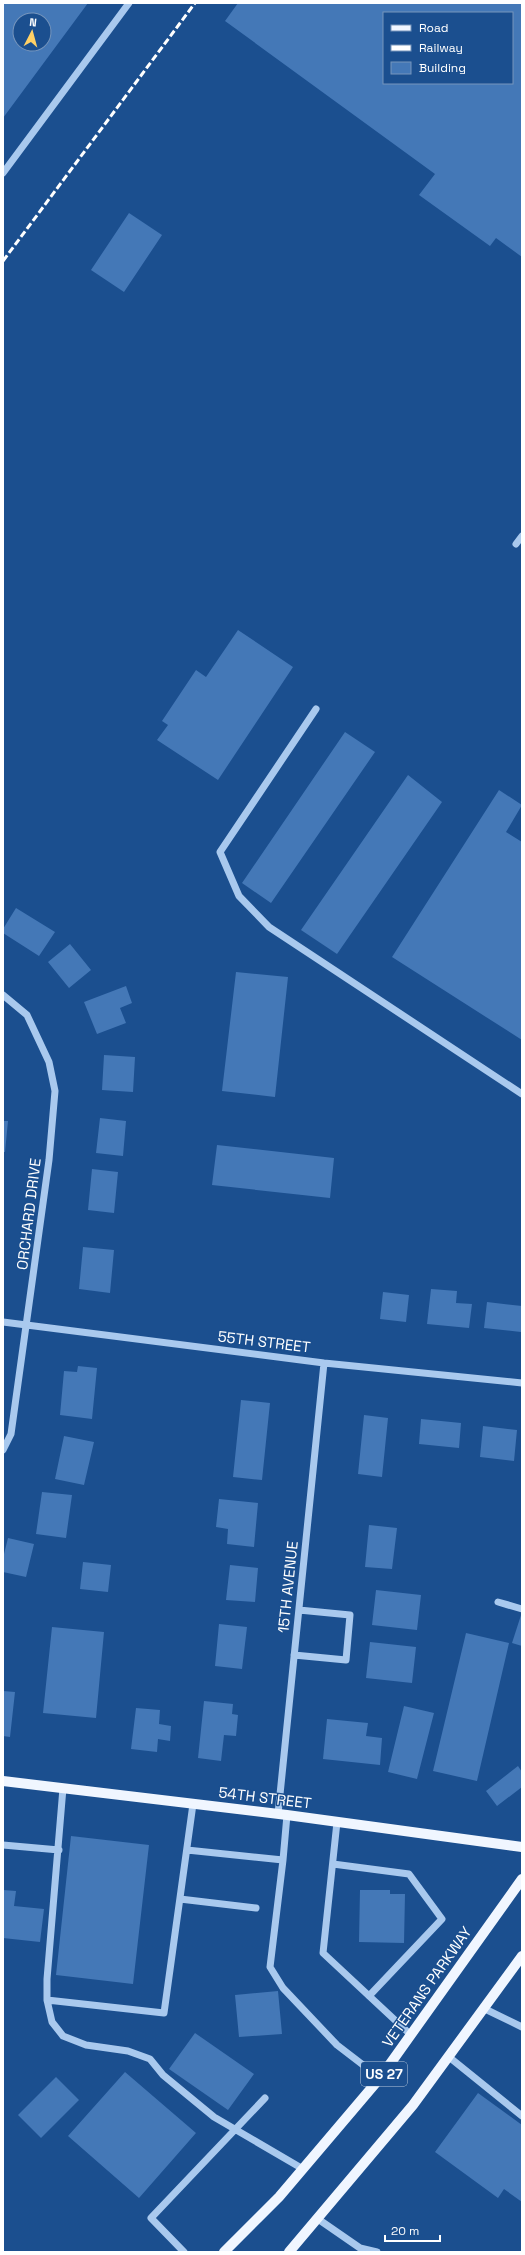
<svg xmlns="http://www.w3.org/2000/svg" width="525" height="2255" font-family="'Space Grotesk',sans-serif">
  <rect width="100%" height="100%" fill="#1b4f8f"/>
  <path fill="#4478b7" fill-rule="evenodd" d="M3,3H88L3,118ZM20,20H44V44H20Z
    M238,3H522V257L496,238L490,246L419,195L435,174L225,21ZM384,13H512V83H384Z
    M129,213L162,235L124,292L91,270Z
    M238,630L293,667L218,780L157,740L168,725L162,721L196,670L206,677Z
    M345,732L375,752L271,903L242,883Z
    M408,775L442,802L337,954L301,930Z
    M499,790L522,805L506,832L522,842V1040L392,957Z
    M16,908L55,932L39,956L3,933V929Z
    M70,944L91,970L69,988L48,962Z
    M236,972L288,977L275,1097L222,1091Z
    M126,986L132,1003L120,1008L126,1023L97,1034L84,1002Z
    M104,1055L135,1057L133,1092L102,1090Z
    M100,1118L126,1121L123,1156L96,1153Z
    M3,1121H8L5,1152H3Z
    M217,1145L334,1158L330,1198L212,1185Z
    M92,1169L118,1172L114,1213L88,1210Z
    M83,1247L114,1250L110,1293L79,1289Z
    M431,1289L457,1291L456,1303L472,1304L469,1328L427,1324Z
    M383,1292L409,1295L406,1322L380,1319Z
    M487,1302L522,1306L521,1332L484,1328Z
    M78,1366L97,1368L92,1419L60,1415L64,1371L77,1372Z
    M241,1400L270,1403L262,1480L233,1477Z
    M364,1415L388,1418L382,1477L358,1474Z
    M421,1419L461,1423L459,1448L419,1444Z
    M483,1426L517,1430L514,1461L480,1457Z
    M64,1436L94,1442L84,1485L55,1479Z
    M42,1492L72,1495L66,1538L36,1534Z
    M219,1499L258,1503L254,1547L227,1544L228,1529L216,1527Z
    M369,1525L397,1528L392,1569L365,1567Z
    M8,1538L34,1544L26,1577L3,1572V1558Z
    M83,1562L111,1565L108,1592L80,1589Z
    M230,1565L258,1568L255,1602L226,1600Z
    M376,1590L421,1595L417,1630L372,1625Z
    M522,1612V1646L512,1643Z
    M219,1624L247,1627L242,1669L215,1666Z
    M52,1627L104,1632L96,1718L43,1713Z
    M466,1633L509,1643L477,1781L433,1771Z
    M370,1642L416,1647L412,1683L366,1678Z
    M3,1691L15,1692L10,1737L3,1736Z
    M204,1701L233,1704L232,1714L238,1715L236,1736L224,1735L221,1761L198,1758Z
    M404,1706L434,1713L417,1779L388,1772Z
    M136,1708L160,1710L159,1724L171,1726L170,1741L158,1739L157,1752L131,1749Z
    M327,1719L368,1723L366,1736L382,1738L380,1765L323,1759Z
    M518,1766L522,1772V1787L497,1806L486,1791Z
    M71,1836L149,1845L133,1984L56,1975Z
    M3,1890L16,1891L14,1906L44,1909L40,1942L3,1938Z
    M360,1890H390V1894H405L404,1943L359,1942Z
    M278,1991L282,2034L239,2037L235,1995Z
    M195,2033L254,2074L228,2110L169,2069Z
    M125,2072L196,2133L139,2198L68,2136Z
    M56,2077L79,2100L41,2138L18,2115Z
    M478,2093L522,2125V2202L504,2189L498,2198L435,2152Z"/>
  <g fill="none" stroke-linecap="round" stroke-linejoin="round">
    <path stroke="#a9c9ee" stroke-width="7" d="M3,173L129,3
      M516,544L522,536
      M316,709L220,852L239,896L269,927L522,1094
      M3,995L27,1015L49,1062L55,1091L49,1160L11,1434L3,1450
      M3,1322L324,1363L522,1383
      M498,1602L522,1609
      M294,1655L346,1660L350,1615L299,1610
      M63,1788L47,1979V2000L52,2022L63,2036L86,2045L128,2051L150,2059L163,2075L214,2117L303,2169
      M278,1814L324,1363
      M337,1822L323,1953L411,2035
      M3,1845L59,1850
      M187,1850L283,1860L287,1815
      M283,1860L270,1967L283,1988L337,2045L380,2078
      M333,1864L409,1874L442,1919L369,1996
      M180,1899L256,1908
      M47,2000L164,2013L193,1804
      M485,2009L522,2027
      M449,2057L522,2116
      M318,2219L360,2248L377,2252
      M184,2252L151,2218L265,2098"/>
    <path stroke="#f0f6ff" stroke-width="10" d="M3,1781L287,1815L522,1847
      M224,2252L279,2197L380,2078L522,1879
      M289,2252L413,2105L522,1956"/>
    <path stroke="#fff" stroke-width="3" stroke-dasharray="7 3" stroke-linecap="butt" d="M3,261L195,3"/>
  </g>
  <g text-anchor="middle" stroke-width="3" stroke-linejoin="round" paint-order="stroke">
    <rect fill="#1b4f8f" stroke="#bbcadd" stroke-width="1" x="361" y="2062" width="46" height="24" rx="3"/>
    <g font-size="14" font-weight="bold" fill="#fff">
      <text x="384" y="2079">US 27</text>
    </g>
    <g font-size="15" fill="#fff" stroke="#1b4f8f">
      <text transform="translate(29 1214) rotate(-83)" y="5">ORCHARD DRIVE</text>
      <text transform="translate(264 1342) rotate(7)" y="5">55TH STREET</text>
      <text transform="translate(288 1587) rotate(-84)" y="5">15TH AVENUE</text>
      <text transform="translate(265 1798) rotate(7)" y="5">54TH STREET</text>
      <text transform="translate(427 1987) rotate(-55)" y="5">VETERANS PARKWAY</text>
    </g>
  </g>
  <rect width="525" height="2255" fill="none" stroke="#ffffff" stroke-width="8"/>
  <rect x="383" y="12" width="130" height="72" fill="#1b4f8f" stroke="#7695bc"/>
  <rect x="391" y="25" width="20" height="6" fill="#f0f6ff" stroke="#7695bc"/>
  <text x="419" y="32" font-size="12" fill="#ffffff">Road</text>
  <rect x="391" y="45" width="20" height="6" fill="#ffffff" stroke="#7695bc"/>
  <text x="419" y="52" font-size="12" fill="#ffffff">Railway</text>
  <rect x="391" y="62" width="20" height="12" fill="#4478b7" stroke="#7695bc"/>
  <text x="419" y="72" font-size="12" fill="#ffffff">Building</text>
  <g transform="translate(32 32) rotate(6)"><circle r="19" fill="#1b4f8f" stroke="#7695bc"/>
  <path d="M0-3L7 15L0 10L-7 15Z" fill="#ffd166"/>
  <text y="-6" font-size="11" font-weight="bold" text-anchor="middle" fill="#ffffff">N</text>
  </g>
  <path d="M385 2235v6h55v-6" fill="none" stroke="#ffffff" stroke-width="2"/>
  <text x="391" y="2235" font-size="12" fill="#ffffff" stroke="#1b4f8f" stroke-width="3" paint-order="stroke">20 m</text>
</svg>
